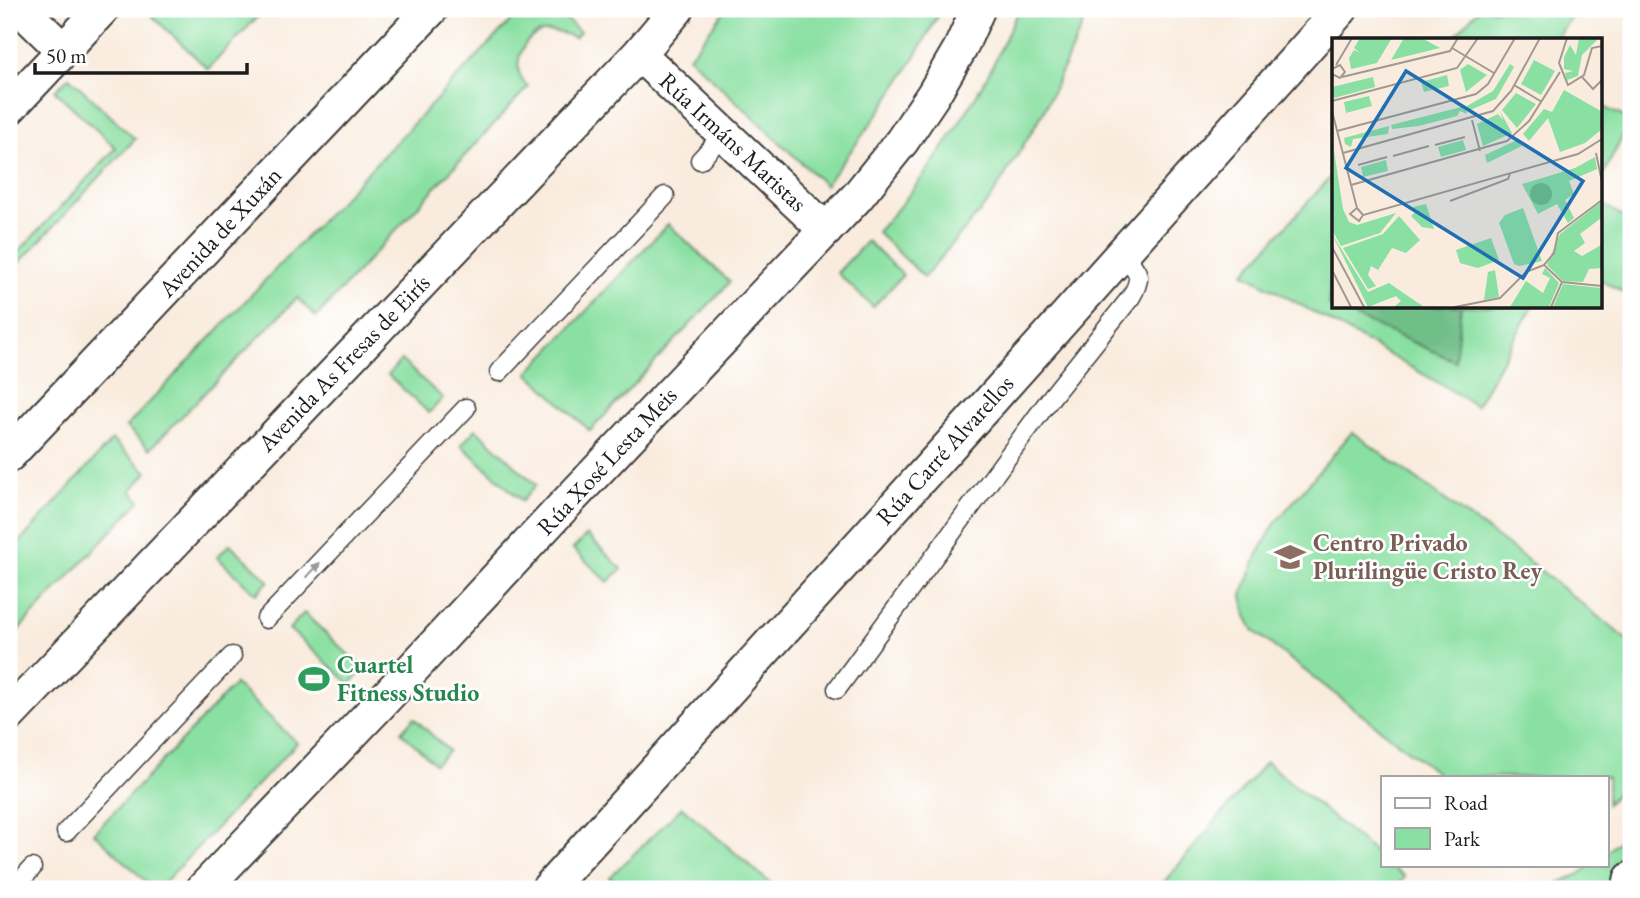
<svg xmlns="http://www.w3.org/2000/svg" width="1640" height="898" font-family="'EB Garamond',serif">
  <rect width="100%" height="100%" fill="#fff"/>
  <filter id="ink" filterUnits="userSpaceOnUse"><feTurbulence type="fractalNoise" baseFrequency=".0143" numOctaves="2"/><feDisplacementMap in="SourceGraphic" scale="14" xChannelSelector="R" yChannelSelector="G"/><feConvolveMatrix kernelMatrix="1 2 1 2 8 2 1 2 1" color-interpolation-filters="sRGB"/></filter>
  <filter id="wash" filterUnits="userSpaceOnUse"><feTurbulence type="fractalNoise" baseFrequency=".00686" numOctaves="4" result="noise"/><feDisplacementMap in="SourceGraphic" scale="28" xChannelSelector="R" yChannelSelector="G"/><feGaussianBlur stdDeviation="1.57" result="paint"/><feColorMatrix in="noise" values="0 0 0 0 0 0 0 0 0 0 0 0 0 0 0 0 0 1.4 0 .05"/><feComposite in="paint" operator="in"/></filter>
  <g filter="url(#wash)">
    <rect width="100%" height="100%" fill="#f9ecde"/>
    <path fill="#8ae0a2" stroke="#537e5f" stroke-width="2" d="M149,9H265L208,69L147,11Z
      M522,9H555L580,32L575,38C564,33 550,28 537,34C522,41 514,63 521,78C523,82 526,84 528,87L316,317L297,298L150,449L126,427Z
      M726,9H941C910,73 868,129 825,185L689,57Z
      M1019,9H1051L1084,22L1043,113L990,200L924,277L877,232C919,187 953,136 984,82C997,59 1007,33 1019,9Z
      M1479,9H1578L1554,40H1451Z
      M69,77L135,139L9,274V262L116,148L55,91Z
      M1600,103L1609,110L1631,120L1600,181Z
      M1334,173V306H1533L1476,406L1444,386L1244,273Z
      M1600,203L1631,221V296L1600,280Z
      M668,224L730,282L590,431L528,373Z
      M867,241L903,275L873,307L837,273Z
      M401,360L443,398L429,413L388,375Z
      M476,429L536,485L522,501L461,445Z
      M1352,432L1526,559L1631,643V779L1607,804V777H1442L1254,631L1246,616L1242,595L1258,554L1276,522Z
      M112,440L147,472L131,491L140,501L9,640V554Z
      M587,535L622,569L608,582L573,549Z
      M230,544L269,581L256,594L217,557Z
      M304,613L364,669L350,684L289,629Z
      M235,684L297,743L158,889H154L94,833Z
      M414,718L449,751L435,764L401,732Z
      M1266,762L1383,859V865H1390L1405,877L1395,889H1158Z
      M682,807L777,889H643L609,878Z
      M1631,830V849L1620,889H1538H1544L1580,874L1591,865H1607V852Z"/>
    <path fill="#6fbe88" stroke="#466d52" stroke-width="2" d="M1334,246V306H1461L1455,361L1328,305Z"/>
  </g>
  <g filter="url(#ink)">
    <g fill="none" stroke-linecap="round" stroke-linejoin="round">
      <g stroke="#3d3b39" stroke-width="21">
        <path id="lane" d="M700,160L724,134
          M499,372L665,196
          M266,619L466,408
          M837,689L1053,395L1131,297C1144,275 1138,271 1122,254
          M66,832L232,656
          M13,889L32,868"/>
      </g>
      <g stroke="#3d3b39" stroke-width="37">
        <path id="street" d="M21,9L63,50
          M639,54L826,230
          M9,108L102,9
          M9,455L431,9
          M9,715L639,54L677,9
          M203,889L378,706L560,510L857,197L902,141L933,95L960,49L978,9
          M548,889L993,398L1341,9
          M1629,889L1631,879"/>
      </g>
      <use href="#lane" stroke="#fff" stroke-width="18"/>
      <use href="#street" stroke="#fff" stroke-width="33"/>
    </g>
    <defs><path id="oneway-solid" d="M-6-.8H1V-3.2L6.5 0L1 3.2V.8H-6Z" transform="scale(1.75)"/></defs>
    <use fill="#999" href="#oneway-solid" transform="translate(313 570) rotate(-47)"/>
  </g>
  <defs>
    <g id="school-bare" transform="scale(2.415)"><path d="M0-5L7-2L0 1L-7-2ZM-4 1L0 2.5L4 1V4Q0 6-4 4Z" fill="#8d6e63" stroke="#fff" stroke-width="2.5" paint-order="stroke"/></g>
    <g id="stadium-bare" transform="scale(2.415)"><path d="M0-5a6.5 5 0 1 0 0 10a6.5 5 0 1 0 0-10ZM-3.5-1.8h7v3.6h-7Z" fill="#2e9e5b" stroke="#fff" stroke-width="2.5" paint-order="stroke"/></g>
  </defs>
  <g fill-rule="evenodd">
    <use href="#school-bare" x="1290" y="557"/>
    <use href="#stadium-bare" x="314" y="679"/>
  </g>
  <g text-anchor="middle" stroke-width="5" stroke-linejoin="round" paint-order="stroke">
    <g font-size="24" fill="#1c1c1c" stroke="#fff">
      <text transform="translate(733 142) rotate(43)" y="8">Rúa Irmáns Maristas</text>
      <text transform="translate(220 232) rotate(-47)" y="8">Avenida de Xuxán</text>
      <text transform="translate(344 363) rotate(-46)" y="8">Avenida As Fresas de Eirís</text>
      <text transform="translate(945 450) rotate(-48)" y="8">Rúa Carré Alvarellos</text>
      <text transform="translate(607 461) rotate(-47)" y="8">Rúa Xosé Lesta Meis</text>
    </g>
    <g font-size="24" font-weight="bold" fill="#785e54" stroke="#fff" text-anchor="start">
      <text x="1313" y="551">Centro Privado<tspan x="1313" dy="28">Plurilingüe Cristo Rey</tspan></text>
    </g>
    <g font-size="24" font-weight="bold" fill="#27864d" stroke="#fff" text-anchor="start">
      <text x="337" y="673">Cuartel<tspan x="337" dy="28">Fitness Studio</tspan></text>
    </g>
  </g>
  <g transform="translate(1332 38)">
    <rect width="270" height="270" fill="#f9ecde"/>
    <path d="M28,0H60L45,25L19,31L17,20L22,12L28,15L22,10ZM72,0H90L108,10L59,22ZM247,0H267L250,17L246,38L235,42L233,35L241,33L232,31V19L238,7L244,17ZM202,22L223,33L209,57L189,46ZM136,26L155,37L134,54L128,32ZM178,26L182,29L164,61L136,73L135,68L161,53ZM115,37L117,48L92,54L89,44ZM41,39L43,49L2,60L0,49ZM232,52L269,73V92L253,105L228,114L216,80L197,103L191,96L212,71L220,74ZM184,55L204,66L185,90L170,72ZM37,58L40,68L14,75L12,64ZM133,68L135,76L128,73L125,78L87,88L60,91L59,87ZM168,73L180,95L151,108L145,86L166,76L171,82ZM57,88L56,96L21,101L19,109L13,106L12,100ZM0,100L11,171L17,184L25,187L64,175L48,195L9,208L0,192ZM131,102L134,112L109,119L106,109ZM185,102L190,108L155,125L153,117ZM263,119L265,131L237,143L242,156L233,162L242,180L236,185L225,166L206,176L190,146L243,130ZM54,122L56,133L31,139L29,129ZM269,164V180L248,196L253,205L242,213L250,218L269,207V230L257,231L251,244L231,243L215,227L228,196ZM94,166L100,185L102,191L90,189L79,178L84,173L81,169ZM191,170L210,223L187,228L182,226L167,185L173,177ZM67,178L88,202L74,215L60,210L46,232L39,228L36,237L44,248L36,251L11,210L51,196ZM0,196L36,254L57,245L92,269H62L69,263L64,258L36,269ZM159,200L167,222L146,230L128,225L124,212ZM213,230L227,245L217,269H178L194,243L211,255L218,240L210,236ZM163,232L167,259L152,262L156,234ZM231,246L269,250V269H221Z" fill="#8ae0a2"/>
    <path d="M198 156a11 11 0 1 1 22 0a11 11 0 1 1-22 0Z" fill="#6fbe88"/>
    <path fill="none" stroke="#a19990" stroke-width="2" d="M235,0L227,25L236,47L252,37L260,10L270,8M120,10L162,35M4,27L20,0M0,31L8,27L13,34L8,40L0,36M10,39L118,13L126,0M250,39L261,51L270,42M182,47L210,64M0,63L125,30L146,0M0,73L25,170M140,82L148,113M5,93L144,56L156,46L183,0M103,107L133,99M11,115L161,73L179,53L208,0M264,115L270,144M61,118L97,108M26,127L55,119M19,147L175,103L197,83L228,34M270,162L226,195L222,215L212,227L230,244L270,248M118,163L176,141L178,136M31,177L25,170L18,176L27,183L31,177L246,116L270,101M0,209L32,269M0,232L19,269M123,269L168,260L194,234L212,227M219,269L230,244"/>
    <path fill="#1f6fb2" fill-opacity="0.15" stroke="#1f6fb2" stroke-width="3.5" d="M74,33L251,143L191,240L14,130Z"/>
    <rect width="270" height="270" fill="none" stroke="#1c1c1c" stroke-width="3.5"/>
  </g>
  <rect width="1640" height="898" fill="none" stroke="#fff" stroke-width="35"/>
  <rect x="1381" y="776" width="228" height="91" fill="#ffffff" stroke="#a4a4a4" stroke-width="2"/>
  <rect x="1395" y="798" width="35" height="10" fill="#ffffff" stroke="#a4a4a4" stroke-width="2"/>
  <text x="1444" y="810" font-size="21" fill="#1c1c1c">Road</text>
  <rect x="1395" y="828" width="35" height="21" fill="#8ae0a2" stroke="#a4a4a4" stroke-width="2"/>
  <text x="1444" y="846" font-size="21" fill="#1c1c1c">Park</text>
  <path d="M35 63v10h212v-10" fill="none" stroke="#1c1c1c" stroke-width="3.5"/>
  <text x="46" y="63" font-size="21" fill="#1c1c1c" stroke="#ffffff" stroke-width="5" paint-order="stroke">50 m</text>
</svg>
